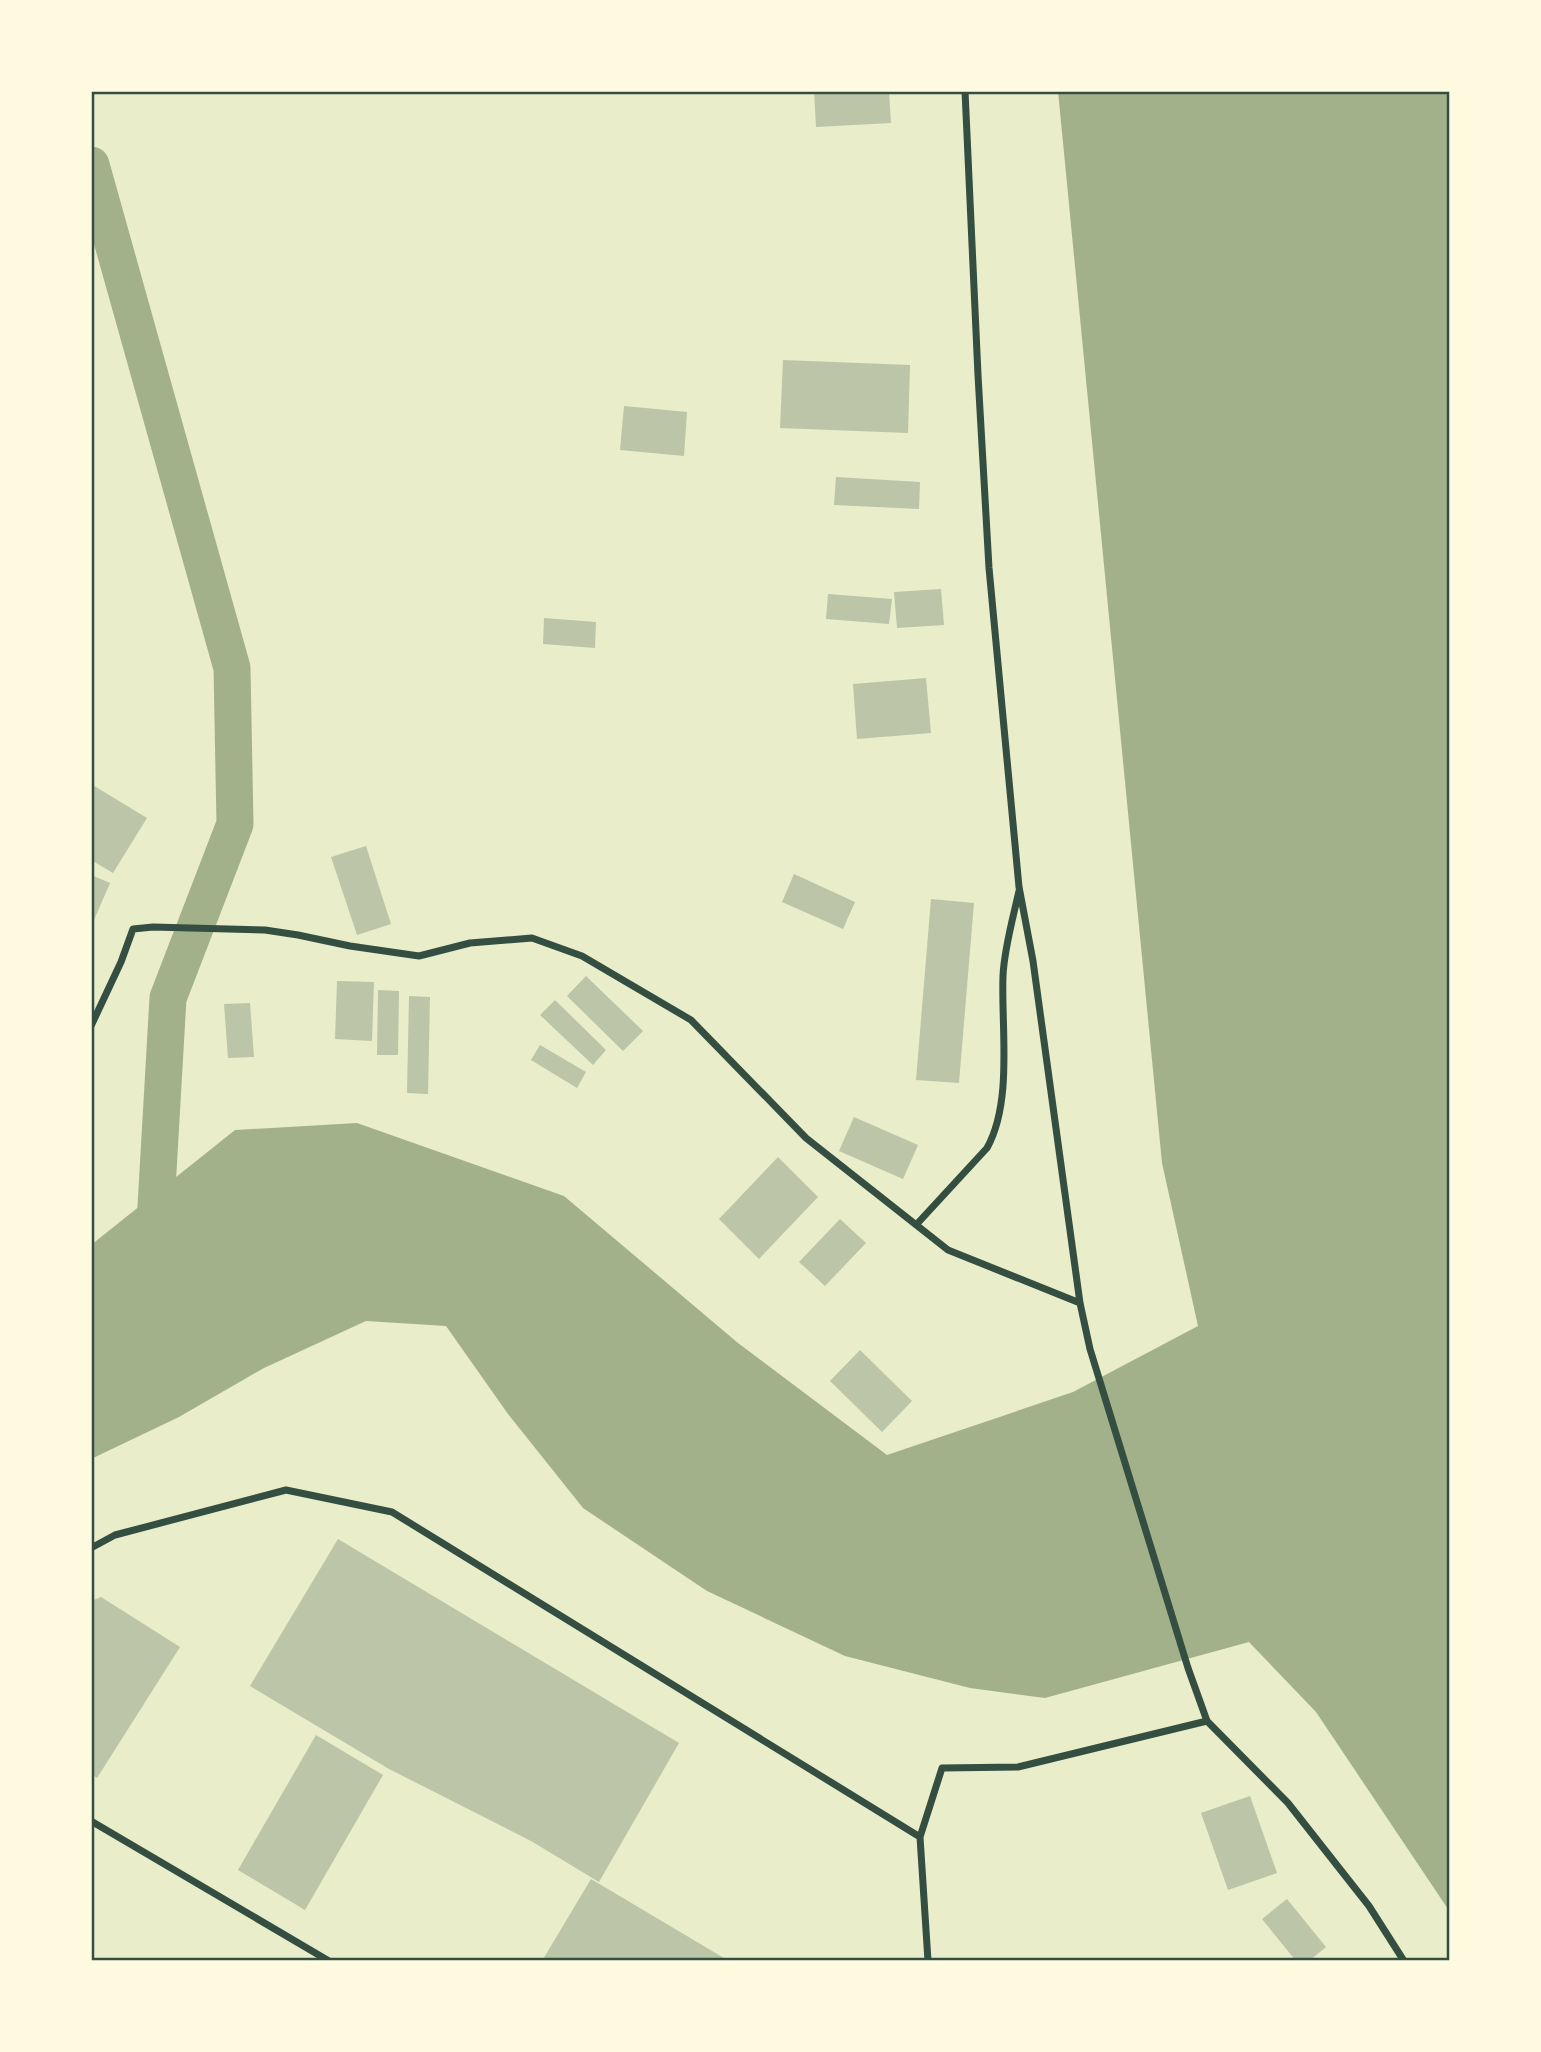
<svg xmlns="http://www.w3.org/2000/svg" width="1541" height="2052" font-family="'Nunito Sans',sans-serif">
  <rect width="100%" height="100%" fill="#e9edc9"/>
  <path fill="#a3b18a" d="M1058,91H1450V1912L1316,1712L1249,1642L1045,1698L970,1688L845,1656L707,1591L583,1508L508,1414L446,1326L366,1321L264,1368L179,1417L91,1459V1245L235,1130L357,1123L564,1196L738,1343L887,1455L1073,1392L1198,1326L1162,1163Z"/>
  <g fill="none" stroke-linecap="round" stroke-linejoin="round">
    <path stroke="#a3b18a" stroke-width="37" d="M91,165L232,668L235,824L168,998L154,1241"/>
  </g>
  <path fill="#bcc5a7" d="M814,91H889L891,123L816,127Z
    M783,360L910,365L908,433L780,428Z
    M624,406L687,412L684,456L620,450Z
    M836,477L920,482L919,509L834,505Z
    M941,589L944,625L897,628L894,592Z
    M828,594L892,599L889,624L826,619Z
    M544,618L596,622L595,648L543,644Z
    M926,678L931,733L857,739L853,684Z
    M91,784L147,818L113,873L91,860Z
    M366,846L391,924L357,935L331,857Z
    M794,874L855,902L843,929L782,902Z
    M91,875L110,883L91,927Z
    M931,899L974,903L959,1083L916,1080Z
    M586,976L643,1031L623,1051L567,996Z
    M337,981L374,982L372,1041L335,1039Z
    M378,990L399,991L398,1055H377Z
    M409,996L430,997L428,1094L407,1093Z
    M555,1000L606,1050L593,1065L540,1015Z
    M250,1003L254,1057L228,1058L224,1004Z
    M540,1045L586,1072L577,1088L531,1060Z
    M854,1117L918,1145L903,1179L839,1151Z
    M778,1157L818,1197L759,1259L719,1219Z
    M840,1219L866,1243L825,1286L799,1262Z
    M860,1350L912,1401L882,1432L830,1381Z
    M338,1539L679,1743L599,1882L531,1841L389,1769L250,1686Z
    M101,1597L180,1647L97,1778L91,1774V1601Z
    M316,1735L383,1775L305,1910L238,1870Z
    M1250,1796L1277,1873L1228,1890L1201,1813Z
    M591,1879L729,1961H542Z
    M1287,1899L1326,1947L1309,1961H1296L1262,1919Z"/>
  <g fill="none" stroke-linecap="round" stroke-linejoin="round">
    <path stroke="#344e41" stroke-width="7" d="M965,91L978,375L989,568L1019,887L1033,961L1080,1303L1090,1349L1188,1668L1207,1721
      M91,1026L121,962L133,929L153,927L265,930L298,935L350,946L419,956L470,943L532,938L582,956L691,1020L806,1138L948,1250L1080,1303
      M916,1225L987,1148C1013,1101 1001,1028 1003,976C1004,949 1013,918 1019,891
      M91,1548L115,1535L286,1490L392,1512L920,1837
      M91,1821L329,1961
      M928,1961L920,1837L942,1768L1018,1767L1207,1721L1288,1803L1369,1906L1404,1961"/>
  </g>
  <rect width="1541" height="2052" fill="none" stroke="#fefae0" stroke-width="186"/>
  <rect x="93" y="93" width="1355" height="1866" fill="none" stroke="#344e41" stroke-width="2.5"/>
</svg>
